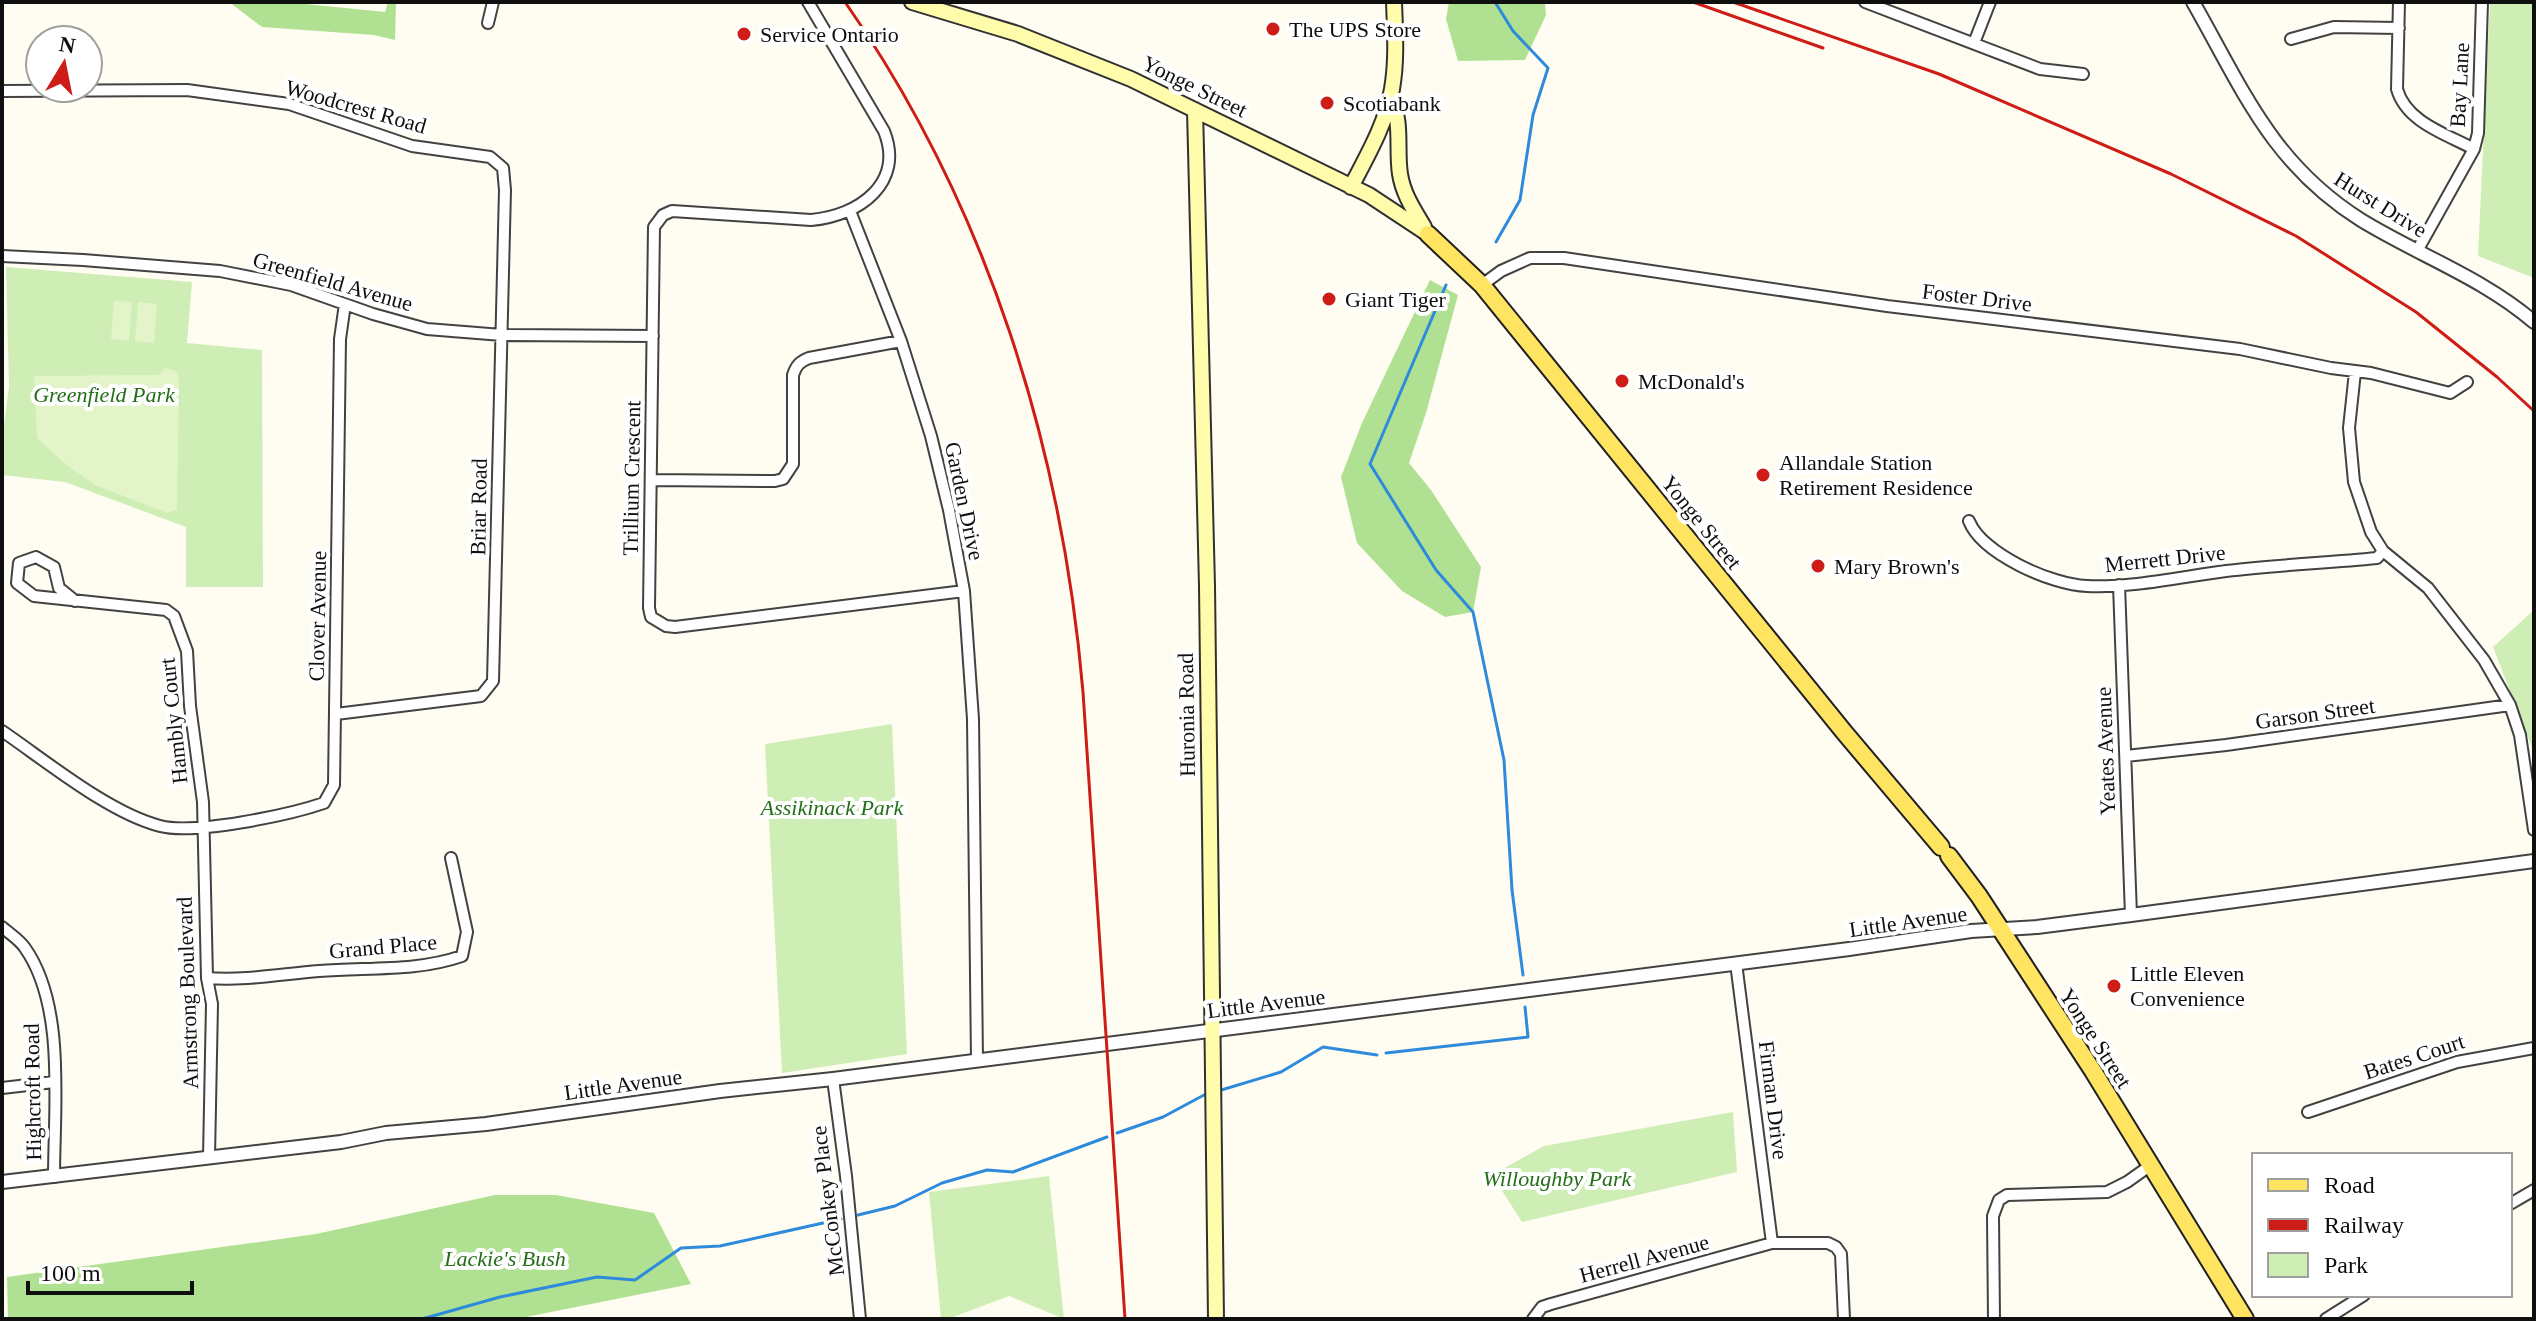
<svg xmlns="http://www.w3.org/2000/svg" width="2536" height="1321" font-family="'Times New Roman',serif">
  <rect width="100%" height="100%" fill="#fffdf1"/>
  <path fill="#cfeeb5" d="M2490,2H2534V278L2478,256Z
    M6,267L192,282L187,343L262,350L263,587H186V527L65,482L2,475V440L9,387Z
    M2534,610V753L2493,647Z
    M892,724L907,1054L782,1073L765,744Z
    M1733,1112L1737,1172L1522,1222L1492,1175L1544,1146Z
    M1049,1176L1064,1319L1009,1296L948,1319H941L929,1192Z"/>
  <path fill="#b0e193" d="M229,2H286L385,12L388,2H396L395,40L374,35L262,27Z
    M1449,2H1545L1546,15L1525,60L1458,61L1446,19Z
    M1430,280L1458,295L1426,413L1409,463L1431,490L1481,567L1473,612L1445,617L1402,591L1357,543L1341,477L1362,423Z
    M495,1195H556L654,1213L691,1284L516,1319H8L7,1277L316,1234Z"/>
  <path fill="#e2f4c8" d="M114,301L132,302L129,341L111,339Z
    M138,302L157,304L154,343L135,341Z
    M165,368L176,371L179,379L177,510L167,513L95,485L64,463L37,438L34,376L159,375Z"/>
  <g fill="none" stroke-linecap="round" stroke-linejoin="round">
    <path stroke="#2e8adb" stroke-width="3" d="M1495,2L1513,31L1548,68L1533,115L1520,200L1496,242
      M1446,285L1370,464L1436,570L1473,612L1504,760L1512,890L1523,975
      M1386,1053L1528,1037L1525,1007
      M1218,1091L1281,1072L1323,1047L1377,1055
      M1117,1133L1163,1117L1204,1095
      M858,1215L895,1206L942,1183L987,1170L1013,1172L1107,1137
      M422,1319L500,1297L597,1277L635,1280L681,1248L720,1246L841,1219"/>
    <g stroke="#424242" stroke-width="14">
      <path id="minor" d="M808,2L884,131C905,183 859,216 811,220L672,211L663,215L654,227L649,608L651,617L666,626L675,627L964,591
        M1865,2L2040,69L2083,74
        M2399,2L2397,89C2406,122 2446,134 2474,149
        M488,23L493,2
        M2291,39L2334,27L2399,28
        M1974,43L1990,2
        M2,91L187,90L289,104L412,146L490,157L503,168L505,190L493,681L481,696L336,714
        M850,211L901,341L931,436L949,510L964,591L973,719L977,1060
        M2417,251L2474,149L2478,133L2482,2
        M2,256L83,260L220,271L291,285L373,314L427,329L502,335L653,336
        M1482,285L1501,271L1530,258H1564L1887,306L2240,349L2331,368L2371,373L2450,393L2467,382
        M2355,372L2349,428L2354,482L2371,532L2383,551L2428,588L2484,660L2510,705L2520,735L2534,830
        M651,480L775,481L783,479L793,464V375C796,366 799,362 809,358L901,341
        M1969,521C1982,554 2052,585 2087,586C2132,588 2180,577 2226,571C2276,565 2327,563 2377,558L2383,551
        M2119,585L2131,915
        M75,601L59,588L54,567L36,557L19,563L17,583L34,596L166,610L174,616L187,651L190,706L203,802L207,978L212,1004L209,1157
        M2,731C46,761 109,813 160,826C194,835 289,815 324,803L334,785L340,339L345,304
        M2126,756L2226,745L2510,705
        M2,927C10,934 20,940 25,948C66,1006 54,1107 54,1177
        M1736,963L1772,1243
        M207,978C245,981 281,974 319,971C367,967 416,972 462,956L467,932L451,858
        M833,1079L846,1176L860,1319
        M2,1088L54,1082
        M2308,1112L2457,1062L2534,1048
        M2510,1204L2534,1190
        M1533,1319L1542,1307L1551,1304L1772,1243H1828L1836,1247L1841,1254L1844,1319
        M1994,1319L1993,1216L1999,1200L2007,1195L2107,1192L2127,1182L2151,1165
        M2326,1319L2364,1295"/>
    </g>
    <g stroke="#424242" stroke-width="16">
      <path id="tertiary" d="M2193,2C2243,90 2272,164 2361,220C2418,255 2483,278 2534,322
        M2,1182L341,1142L386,1133L486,1124L720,1091L833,1079L1849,949L1971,931L2037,927L2131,915L2534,861"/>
    </g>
    <g stroke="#313131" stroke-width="18">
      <path id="secondary" d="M912,2L1018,34L1131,79L1369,195L1428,234
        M1390,98C1403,120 1396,149 1400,174C1403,194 1414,210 1424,227
        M1195,110L1207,586L1216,1319
        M1351,187C1367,156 1386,124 1392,89C1397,60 1395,31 1394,2"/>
    </g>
    <g stroke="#202020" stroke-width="20">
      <path id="primary" d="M1428,234L1482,285L1844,732L1941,847
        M1949,856L1979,896L2093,1071L2245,1319"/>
    </g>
    <use href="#minor" stroke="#fff" stroke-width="10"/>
    <use href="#tertiary" stroke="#fff" stroke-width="12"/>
    <use href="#secondary" stroke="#fffcac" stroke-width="14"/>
    <use href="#primary" stroke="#ffe461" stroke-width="16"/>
    <path stroke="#ce1c17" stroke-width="3" d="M845,2C987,205 1062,447 1083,692L1125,1319
      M1693,2L1823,48
      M1733,2L1939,74L2171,174L2296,236L2416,312L2497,377L2534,411"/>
  </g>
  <g fill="#ce1c17" stroke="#fff" stroke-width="3">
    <circle cx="1273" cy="29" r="8"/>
    <circle cx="744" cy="34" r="8"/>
    <circle cx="1327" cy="103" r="8"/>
    <circle cx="1329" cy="299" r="8"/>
    <circle cx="1622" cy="381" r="8"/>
    <circle cx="1763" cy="475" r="8"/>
    <circle cx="1818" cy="566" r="8"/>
    <circle cx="2114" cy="986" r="8"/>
  </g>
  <g text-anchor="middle" stroke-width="8" stroke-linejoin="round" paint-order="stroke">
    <g font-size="22" fill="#0f0f0f" stroke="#fff" text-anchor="start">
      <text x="1289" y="37">The UPS Store</text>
      <text x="760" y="42">Service Ontario</text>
      <text x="1343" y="111">Scotiabank</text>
      <text x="1345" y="307">Giant Tiger</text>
      <text x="1638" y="389">McDonald's</text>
      <text x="1779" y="470">Allandale Station<tspan x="1779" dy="25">Retirement Residence</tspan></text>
      <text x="1834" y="574">Mary Brown's</text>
      <text x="2130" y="981">Little Eleven<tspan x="2130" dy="25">Convenience</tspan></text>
    </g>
    <g font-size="22" fill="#0f0f0f" stroke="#fff">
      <text transform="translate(2459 85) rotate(-87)" y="8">Bay Lane</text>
      <text transform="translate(1195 86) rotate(26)" y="8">Yonge Street</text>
      <text transform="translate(356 106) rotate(16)" y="8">Woodcrest Road</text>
      <text transform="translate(2381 204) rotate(32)" y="8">Hurst Drive</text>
      <text transform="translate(333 281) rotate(16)" y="8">Greenfield Avenue</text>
      <text transform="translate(1977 297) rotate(7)" y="8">Foster Drive</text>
      <text transform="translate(631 478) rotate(-89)" y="8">Trillium Crescent</text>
      <text transform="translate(965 501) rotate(78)" y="8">Garden Drive</text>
      <text transform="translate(478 507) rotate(-89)" y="8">Briar Road</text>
      <text transform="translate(1702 522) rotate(51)" y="8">Yonge Street</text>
      <text transform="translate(2165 558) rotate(-6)" y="8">Merrett Drive</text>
      <text transform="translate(317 616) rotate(-89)" y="8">Clover Avenue</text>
      <text transform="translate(2315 713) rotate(-8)" y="8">Garson Street</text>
      <text transform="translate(1186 715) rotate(-91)" y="8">Huronia Road</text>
      <text transform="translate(173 721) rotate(-96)" y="8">Hambly Court</text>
      <text transform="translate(2105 751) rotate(-92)" y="8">Yeates Avenue</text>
      <text transform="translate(1908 921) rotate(-8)" y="8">Little Avenue</text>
      <text transform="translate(383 946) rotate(-5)" y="8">Grand Place</text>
      <text transform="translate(187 993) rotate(-92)" y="8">Armstrong Boulevard</text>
      <text transform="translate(1266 1003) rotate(-7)" y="8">Little Avenue</text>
      <text transform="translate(2096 1038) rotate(57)" y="8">Yonge Street</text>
      <text transform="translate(2414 1056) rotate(-18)" y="8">Bates Court</text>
      <text transform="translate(623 1084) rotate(-8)" y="8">Little Avenue</text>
      <text transform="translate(32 1092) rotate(-91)" y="8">Highcroft Road</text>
      <text transform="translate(1774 1100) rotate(83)" y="8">Firman Drive</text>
      <text transform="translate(827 1201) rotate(-97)" y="8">McConkey Place</text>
      <text transform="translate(1644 1258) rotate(-15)" y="8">Herrell Avenue</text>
    </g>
    <g font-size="22" font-style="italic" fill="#236e17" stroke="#fff">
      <text x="104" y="402">Greenfield Park</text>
      <text x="832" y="815">Assikinack Park</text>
      <text x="1557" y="1186">Willoughby Park</text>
      <text x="505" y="1266">Lackie's Bush</text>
    </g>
  </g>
  <rect width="2536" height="1321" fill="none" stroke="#0f0f0f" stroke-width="8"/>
  <rect x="2252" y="1153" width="260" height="144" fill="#ffffff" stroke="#9f9f9f" stroke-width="2"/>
  <rect x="2268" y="1179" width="40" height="12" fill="#ffe461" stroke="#9f9f9f" stroke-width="2"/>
  <text x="2324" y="1193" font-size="24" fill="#0f0f0f">Road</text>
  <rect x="2268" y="1219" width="40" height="12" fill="#ce1c17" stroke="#9f9f9f" stroke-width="2"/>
  <text x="2324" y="1233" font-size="24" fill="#0f0f0f">Railway</text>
  <rect x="2268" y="1253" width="40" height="24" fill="#cfeeb5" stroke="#9f9f9f" stroke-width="2"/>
  <text x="2324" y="1273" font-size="24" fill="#0f0f0f">Park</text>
  <g transform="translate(64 64) rotate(10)"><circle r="38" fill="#ffffff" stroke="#9f9f9f" stroke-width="2"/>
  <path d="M0-6L14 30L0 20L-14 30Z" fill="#ce1c17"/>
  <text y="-12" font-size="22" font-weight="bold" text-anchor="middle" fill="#0f0f0f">N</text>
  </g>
  <path d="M28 1281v12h164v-12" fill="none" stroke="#0f0f0f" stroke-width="4"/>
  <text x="40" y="1281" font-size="24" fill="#0f0f0f" stroke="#ffffff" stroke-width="6" paint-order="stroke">100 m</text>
</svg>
